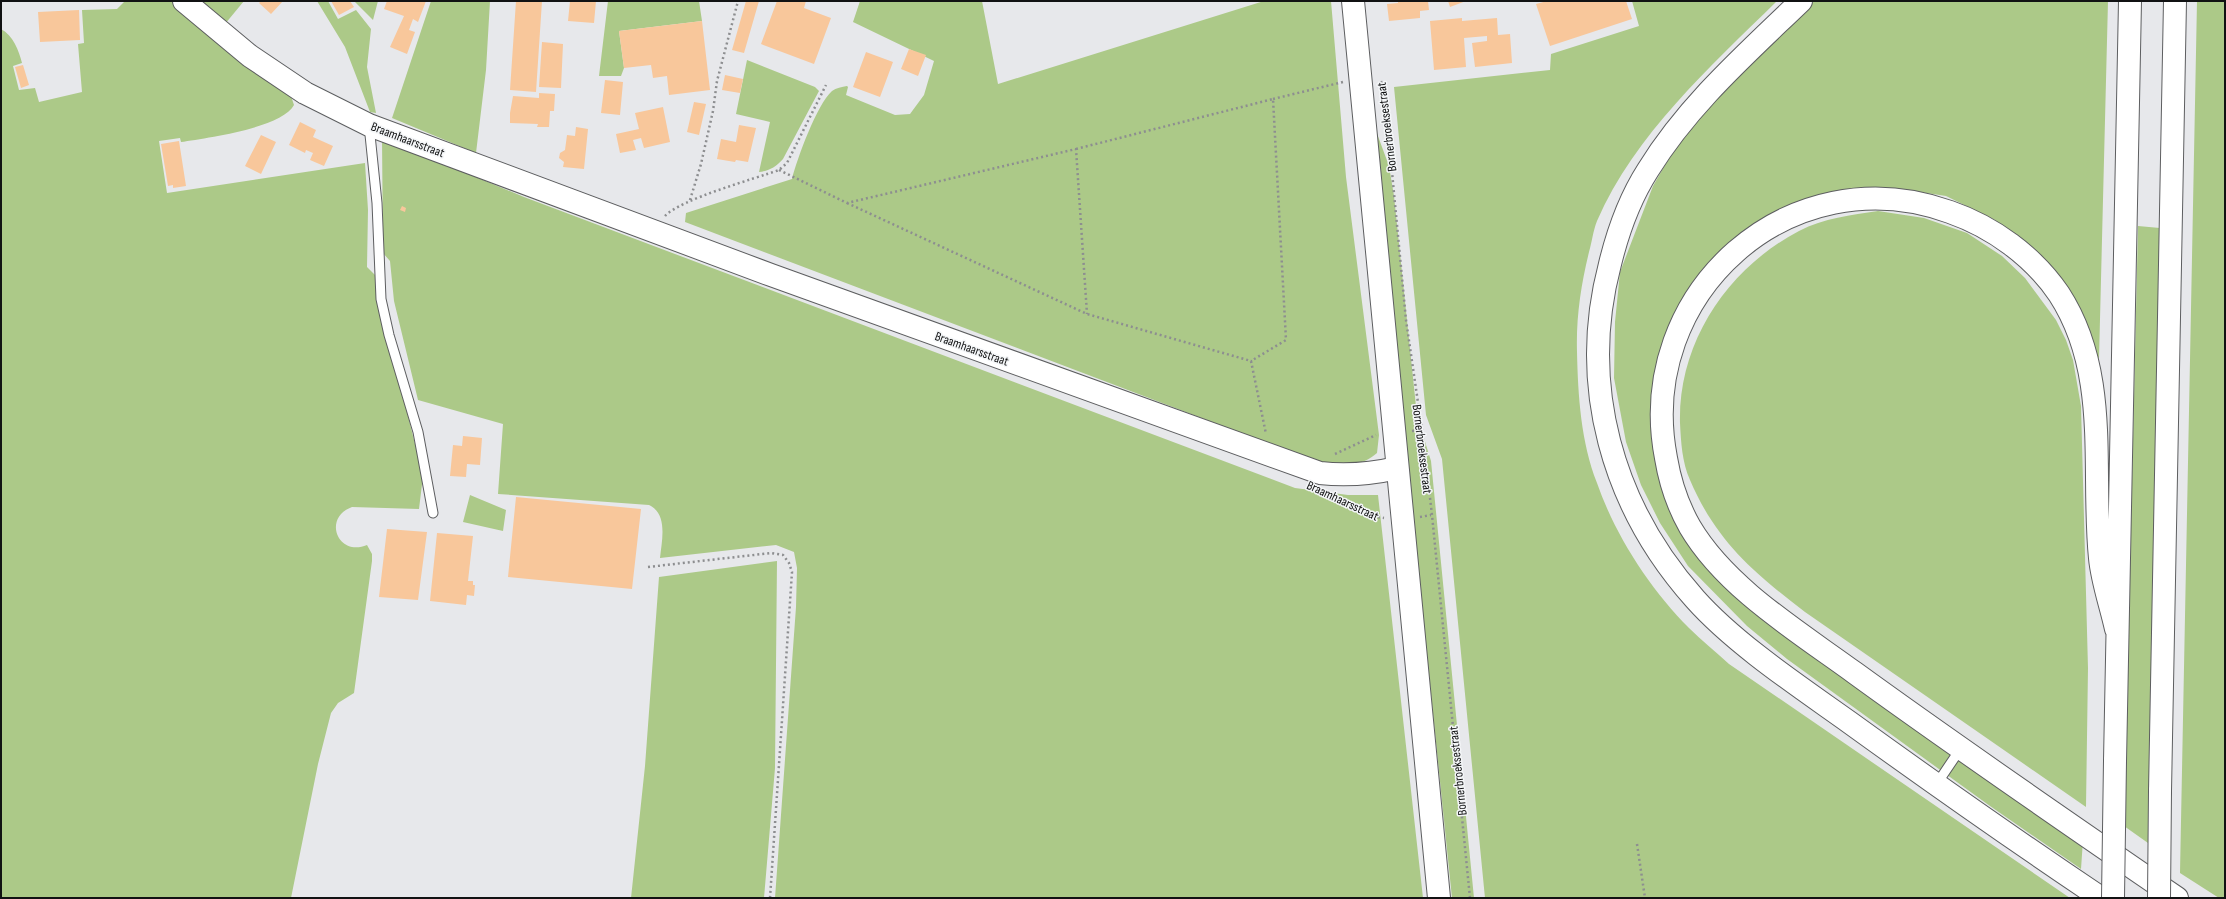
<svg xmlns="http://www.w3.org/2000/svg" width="2226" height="899" font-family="'Sofia Sans Condensed',sans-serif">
  <rect width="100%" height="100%" fill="#e7e8eb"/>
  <path fill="#acc988" d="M125,1H174L290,93L294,105C282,128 206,138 181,142L180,138L159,141L167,193L365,163L368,210L367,267L375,275L376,288L423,476L419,509L352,507C322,518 338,557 367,545L372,554V561L354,693L338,703L331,713L318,764L291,898H1V29C13,35 19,51 22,63L13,66L19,90L35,88L39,102L82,92L78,44L84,43L82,10L117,9Z
    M198,1H244L225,24Z
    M317,1H328L338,19L356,10L371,29L367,67L376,113L370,112L345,47Z
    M354,1H378L373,20Z
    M431,1H490L486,70L476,153L392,118Z
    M608,1H699L702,21L619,31L624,68L621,76H599Z
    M860,1H982L998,84L1264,1H1331L1346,177L1379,435L1377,453C1362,466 1348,465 1328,466L685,222L686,213L792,179C797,159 817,104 832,91C836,88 842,87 847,86L848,87L846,95L895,115L910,114L924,95L934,61L853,22Z
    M1632,1H1777C1710,67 1635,134 1597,221C1593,231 1592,242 1589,252C1581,285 1576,317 1577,352C1578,396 1581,442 1597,483C1615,535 1650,589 1689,628C1701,640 1716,652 1729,664L2070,898H1485L1442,459L1426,415L1394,87L1550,70L1551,54L1639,26Z
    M1814,1H2108L2099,359L2087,331L2028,248L1995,220L1946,196L1894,188L1846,190L1816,198L1734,243L1653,397L1697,547L2083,840L2081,869L1990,806L1787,659L1747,626L1688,566L1660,523L1641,485L1626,442L1614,378L1615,322L1620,272L1653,186L1685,130Z
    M2197,1H2225V898H2219L2180,873Z
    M747,60L815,87L819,91L783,159C776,167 769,171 759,172L770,122L736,114Z
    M1372,120L1389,166L1394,196L1417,416L1431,461L1474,898H1452Z
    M382,138L524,197L1295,488L1348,495H1378L1423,898H775L796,607L797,568L794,552L776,545L660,558C662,540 668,514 649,505L498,494L503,424L418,400L394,301L390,261L383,253Z
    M1878,211L1924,218L1967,233L2002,256L2025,278L2056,320L2066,340L2073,360L2081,406L2088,668L2086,807L1805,612C1754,573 1716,541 1690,480C1682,462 1681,442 1680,423C1678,342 1728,268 1799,231C1824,218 1851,215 1878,211Z
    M2138,226L2160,228L2148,843L2124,826Z
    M470,495L506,510L503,531L463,522Z
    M777,561L775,768L764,898H631L645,766L659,577Z"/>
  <path fill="#f8c79b" d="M261,1H283L271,14L259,3Z
    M331,1H350L354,7L339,15Z
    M387,1H426L418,22L413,19L409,30L415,32L407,54L390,47L404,16L384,9Z
    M516,1H542L536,92L510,90Z
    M570,1H596L594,23L568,21Z
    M746,1H759L744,53L732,50Z
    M777,1H806L804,8L831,18L814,64L761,44Z
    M1398,1H1428L1429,10L1420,11V18L1389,21L1387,4L1398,3Z
    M1448,1H1466L1450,7Z
    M1547,1H1626L1632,19L1550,46L1536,4Z
    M79,10L80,40L40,42L38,12Z
    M1462,18V21L1497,18L1498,35L1510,34L1512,63L1475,67L1472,43L1487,41V36L1464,38L1466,67L1434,70L1430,21Z
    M702,21L710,90L669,95L667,76L653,78L651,65L624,68L619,31Z
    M542,42L563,44L561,88L539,87Z
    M909,49L926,55L918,76L901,69Z
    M866,52L893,62L880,97L853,87Z
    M23,65L29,85L21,88L15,67Z
    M725,75L743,79L740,93L722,90Z
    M605,80L623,82L620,115L601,113Z
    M539,93L555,94L554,111H550L549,127H537L538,124L510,123V113L513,96L539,98Z
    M694,102L706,104L699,135L687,132Z
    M663,107L670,142L644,148L641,138L633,140L636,150L620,153L616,134L639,129L635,113Z
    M300,122L316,130L313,137L333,146L324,166L310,160L313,153L306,150L305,153L289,145Z
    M739,125L756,128L748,162L736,160L735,162L717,159L721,139L736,142Z
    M576,127L588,129L584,169L563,167L564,162L559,158L560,153L565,150L567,135L575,136Z
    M261,135L276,142L261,174L245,166Z
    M179,141L186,186L173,188V185L168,186L161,144Z
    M402,206L406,208L405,212L400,210Z
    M463,436L482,438L480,465L467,464L466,477L450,476L453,445L462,446Z
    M516,497L641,509L632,589L508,577Z
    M387,529L427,532L418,600L379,597Z
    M437,533L473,536L468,581H473V585H475L474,596L467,595L466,605L430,601Z"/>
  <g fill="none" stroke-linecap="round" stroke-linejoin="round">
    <g stroke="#5d5e60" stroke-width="11">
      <path id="service" d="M369,125L377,203L381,299L389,335L418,432L433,513
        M1936,785L1961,748"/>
    </g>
    <g stroke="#5d5e60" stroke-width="24">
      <path id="tertiary" d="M184,1L250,56L305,93L369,125L771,275L1320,473C1347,476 1371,474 1397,468"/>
    </g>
    <g stroke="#5d5e60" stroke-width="24">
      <path id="secondary" d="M1353,1L1439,898"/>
    </g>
    <g stroke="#5d5e60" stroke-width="24">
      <path id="motorway" d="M1801,1C1746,54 1688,105 1648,170C1630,198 1618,231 1610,264C1578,385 1612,506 1695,599C1735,644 1800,687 1849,722C1932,782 2016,841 2101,898
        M2116,629C2111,606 2102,581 2100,558C2091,469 2111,374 2059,294C2033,256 1993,227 1950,212C1790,154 1634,293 1666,458C1670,482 1678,506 1690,527C1726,588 1799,632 1855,673C1961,750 2069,824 2177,898
        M2115,761L2130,1
        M2160,791L2175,1"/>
    </g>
    <path stroke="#8d8e90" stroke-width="2.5" stroke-dasharray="2 3" stroke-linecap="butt" d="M1381,81L1385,98L1406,320L1422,430L1432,515L1470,898
      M1273,99L1343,82
      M1076,149L1273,99L1286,340L1251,361
      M779,170L847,203L1076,149L1087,314
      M690,200L701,164L713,111L717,81L738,1
      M847,203L1087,314L1251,361L1266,434
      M665,216C681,199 754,179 779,170L787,163L826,85
      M1412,431L1422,430
      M1335,454L1376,435
      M1328,494L1377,517L1384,518
      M1420,517L1431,515
      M648,567L771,553L783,555L789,563L792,572L770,898
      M1637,844L1645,898"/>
    <use href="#service" stroke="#fff" stroke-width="9"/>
    <use href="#tertiary" stroke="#fff" stroke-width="22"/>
    <use href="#secondary" stroke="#fff" stroke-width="22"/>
    <use href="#motorway" stroke="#fff" stroke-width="22"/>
    <g stroke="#5d5e60" stroke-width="24" stroke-linecap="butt">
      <path id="motorway-bridge" d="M2113,898L2115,761
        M2159,898L2160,791"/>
    </g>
    <use href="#motorway-bridge" stroke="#fff" stroke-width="22"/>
  </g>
  <g text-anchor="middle" stroke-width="3" stroke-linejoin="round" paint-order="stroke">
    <g font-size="13" fill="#111213" stroke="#f4f6f8">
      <text transform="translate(1386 127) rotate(-97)" y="5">Bornerbroeksestraat</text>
      <text transform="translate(408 139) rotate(21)" y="5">Braamhaarsstraat</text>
      <text transform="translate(972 348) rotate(20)" y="5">Braamhaarsstraat</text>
      <text transform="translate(1423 449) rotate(83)" y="5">Bornerbroeksestraat</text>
      <text transform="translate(1343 500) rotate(25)" y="5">Braamhaarsstraat</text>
      <text transform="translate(1457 771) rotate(-96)" y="5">Bornerbroeksestraat</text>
    </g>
  </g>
  <rect width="2226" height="899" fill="none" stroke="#111213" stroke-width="4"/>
</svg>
